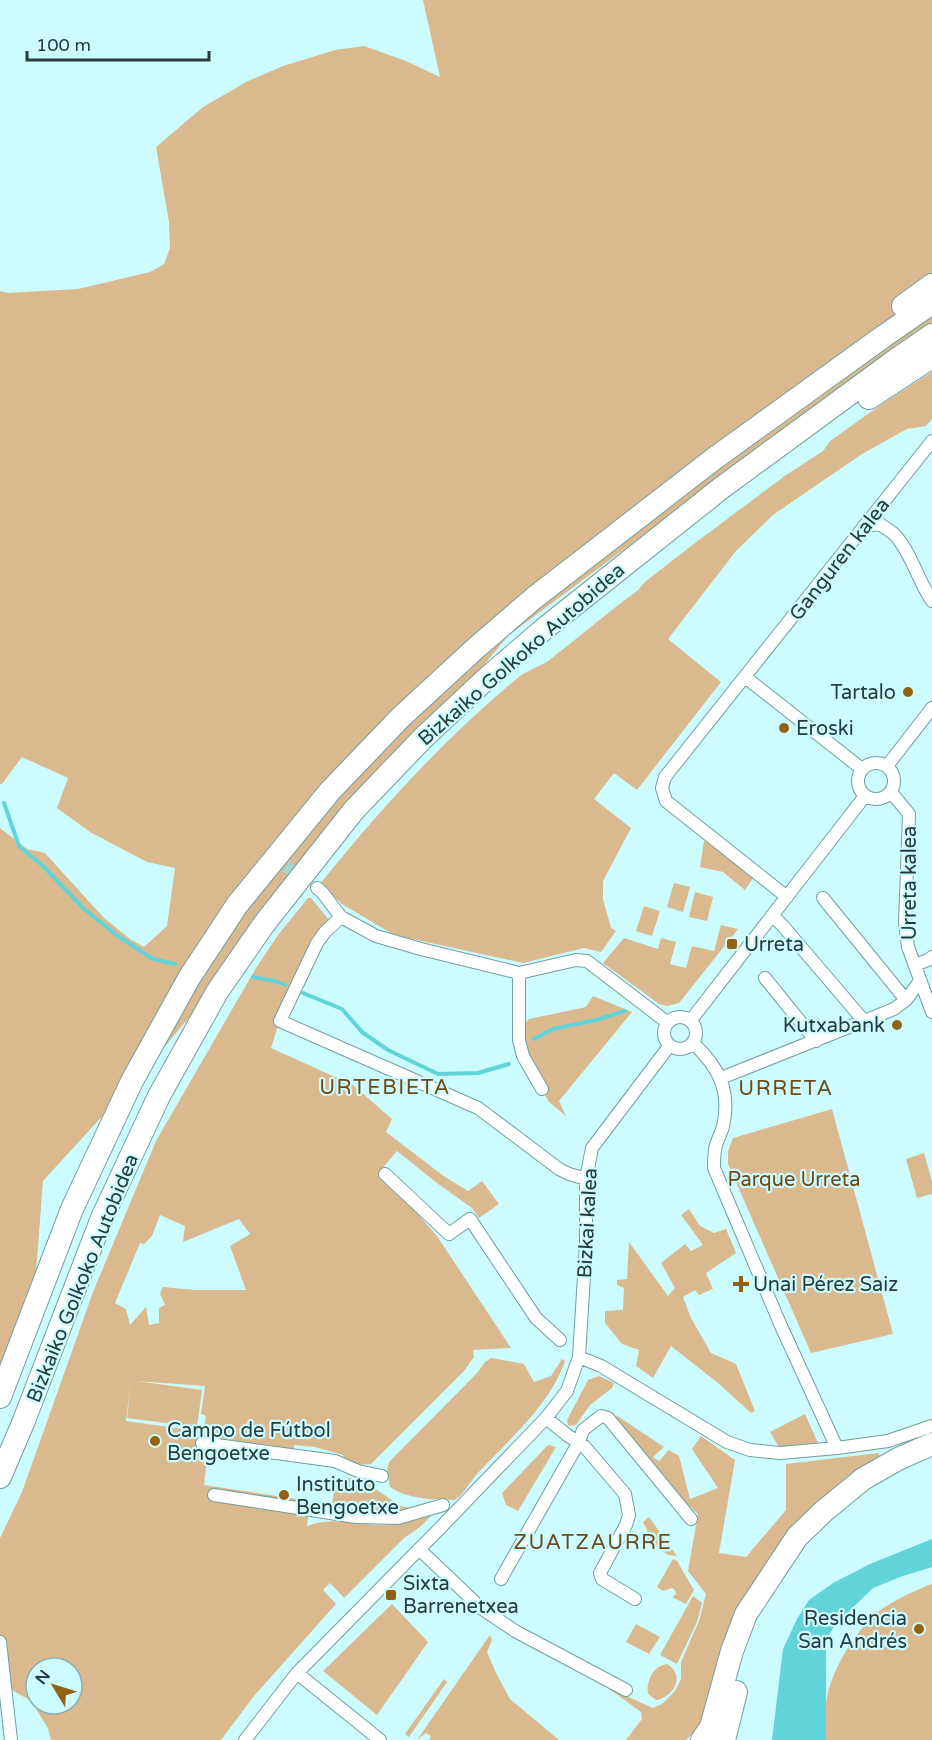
<svg xmlns="http://www.w3.org/2000/svg" width="932" height="1740" font-family="'Varela Round',sans-serif">
  <rect width="100%" height="100%" fill="#ccfcff"/>
  <path fill="#dbb98f" fill-rule="evenodd" d="M423,0H932V328L810,411L509,635L151,1063L43,1181L35,1285L0,1397V828L27,849L45,853L104,918L130,939L144,947L167,926L175,868L147,862L90,832L57,808L68,778L22,757L2,784H0V291L8,293L78,289L150,272L164,264L170,248L169,222L156,147L203,107L248,81L283,66L335,50L364,46L406,61L440,77Z
    M932,372V419L926,426L907,429L862,454L773,515L736,551L668,639L721,682L637,790L614,773L594,799L631,828L603,881V899L611,928L616,931L601,952L584,948L523,963L394,935L342,904L320,884C380,809 446,737 520,676C528,670 539,667 548,661C578,638 607,613 638,590L646,581L691,546L786,475L823,451L830,441L879,406Z
    M704,841L714,844L754,877L745,890L723,872L700,867Z
    M674,883L690,887L683,912L667,907Z
    M695,892L713,897L707,921L689,917Z
    M308,898H311L330,921L279,1023L271,1048L353,1085L392,1119L386,1132L445,1177L468,1191L482,1181L499,1204L479,1218L472,1208L437,1183L397,1151L380,1171L437,1236L511,1348L473,1350L474,1357L464,1371L371,1464L356,1465L344,1459L343,1455L315,1447L294,1445V1453L202,1440L206,1416L201,1414L205,1386L136,1381L202,1390L197,1427L127,1418L131,1380L126,1421L197,1431L195,1451L204,1447L260,1456L257,1459L208,1453L204,1485L310,1501L307,1526C328,1518 345,1522 367,1524C389,1527 411,1524 430,1513L431,1516L420,1527L404,1538L344,1598L330,1583L323,1590L336,1604L254,1696L221,1740H51L48,1728L31,1701L12,1690L0,1652V1538L22,1492L93,1292L156,1141L256,968L278,935ZM160,1215L185,1226L183,1242L239,1219L250,1234L230,1246L246,1290H195L163,1287L160,1294L165,1305L159,1308V1323L149,1325L146,1307L130,1325L126,1309L115,1303L140,1243L144,1244L152,1236ZM36,1668H72V1704H36Z
    M644,906L660,911L652,936L636,931Z
    M721,925L738,929L679,1003L667,1006L659,1004L603,963L624,938L658,949L661,938L676,942L670,964L686,968L692,946L714,951Z
    M593,996L632,1012L559,1101L566,1116L549,1102L523,1056L519,1030L529,1019L586,1007Z
    M832,1109L893,1334L811,1353L728,1164V1151L733,1138Z
    M924,1153L932,1181V1194L917,1198L906,1159Z
    M689,1209L700,1226L714,1233L726,1229L736,1253L706,1273L713,1289L699,1295L695,1290L683,1297L691,1318L711,1353L736,1364L755,1411L751,1413L718,1383L671,1346L653,1378L636,1366L639,1350L622,1344L605,1323V1311L623,1310L624,1288L617,1285V1280L627,1279L629,1242L668,1296L675,1288L661,1263L685,1244L691,1251L703,1245L681,1215Z
    M491,1358L524,1364L534,1382L551,1376L562,1359L565,1361C550,1405 507,1442 476,1475C469,1483 464,1494 455,1500C433,1499 409,1500 390,1487L387,1470L389,1462L478,1372L485,1362Z
    M599,1376L614,1383L612,1388L590,1405L576,1425L568,1426L567,1420L588,1380Z
    M805,1414L819,1445L780,1449L770,1432Z
    M616,1415L664,1447L653,1457L659,1461L669,1450L679,1456L690,1499L718,1488L692,1449L701,1436L735,1460L719,1553L746,1557L786,1510V1464L878,1453L880,1455L811,1510L755,1581L716,1665L706,1721L686,1740H626L642,1719L641,1712L608,1688L653,1708L662,1704L675,1691L681,1679V1662L699,1621L706,1594L688,1571L698,1514L670,1488L619,1427Z
    M548,1445L556,1447L518,1511L506,1505L502,1493Z
    M348,1478L363,1480L400,1506L418,1509C386,1515 364,1509 332,1503L336,1482Z
    M649,1517L677,1556L668,1555L648,1541L647,1530L643,1522Z
    M673,1559L677,1561L694,1590L686,1604L672,1597L676,1594L675,1590L672,1588L663,1591L657,1587Z
    M932,1584V1740H825C825,1728 824,1715 826,1703C830,1673 851,1639 871,1618C882,1606 917,1589 932,1584Z
    M693,1596L702,1603L697,1622L677,1664L660,1655Z
    M392,1604L428,1642L377,1715L323,1671Z
    M636,1624L660,1637L649,1654L626,1642Z
    M490,1635L492,1640L487,1652L496,1673L510,1699L559,1740H429L431,1736L426,1733L417,1740Z
    M667,1664C686,1675 674,1697 656,1700L648,1694C646,1681 653,1666 667,1664Z
    M444,1679L447,1682L409,1737L405,1734Z"/>
  <path fill="#61d4da" d="M932,1539V1567L900,1577L873,1588L837,1623L826,1639V1740H772L783,1649L797,1619L809,1600L833,1583L870,1564Z"/>
  <g fill="none" stroke-linecap="round" stroke-linejoin="round">
    <path stroke="#61d4da" stroke-width="4" d="M4,803L19,846L44,867L84,909L118,936L153,959L175,964
      M253,977L275,981L285,985
      M303,993L342,1009L362,1032L388,1050L438,1074L478,1073L509,1064
      M534,1039L553,1029L596,1020L625,1011"/>
    <path stroke="#abd6d8" stroke-width="12" stroke-dasharray="12 6" stroke-linecap="butt" d="M271,856L317,888"/>
    <g stroke="#719ea0" stroke-width="14">
      <path id="street" d="M864,526L880,524C885,528 891,531 895,535C912,554 918,581 932,601
        M745,677L862,769
        M858 781a18 18 0 1 1 36 0a18 18 0 1 1-36 0Z
        M887,766L932,708
        M891,792L909,814L905,923L908,947L932,1012
        M317,888L322,892L341,917L376,936L421,949L519,973L576,960L587,961L668,1023
        M787,897L666,801L662,788L665,777L932,441
        M823,898L906,1000
        M772,915L783,926L864,1021
        M341,917L325,932L317,943L280,1021L478,1108L559,1169L569,1174L586,1179
        M915,965L928,960L932,957
        M519,973V1040L523,1056L542,1089
        M765,978L816,1041
        M664 1033a16 16 0 1 1 32 0a16 16 0 1 1-32 0Z
        M691,1020L865,796
        M693,1043C719,1067 731,1091 723,1127C721,1133 718,1139 716,1145C714,1152 714,1160 714,1168L781,1326L837,1448
        M721,1078L894,1009L906,1000L920,981
        M385,1174L449,1234L470,1219L536,1318L560,1340
        M579,1357L601,1366L727,1442L750,1450L780,1453L837,1448L888,1441L932,1426
        M546,1418L567,1435L584,1446L625,1494L629,1515L626,1525L600,1573L602,1579L635,1599
        M202,1443L335,1461L358,1471L382,1476
        M214,1495L356,1517L398,1518L443,1505
        M419,1549L481,1608L515,1631L626,1690
        M501,1579L579,1442L583,1430L601,1416L608,1418L691,1519
        M0,1642L11,1740
        M297,1673L380,1740
        M245,1740L297,1673L444,1524L546,1418L567,1391L579,1357L586,1244V1179L592,1148L670,1045"/>
    </g>
    <g stroke="#719ea0" stroke-width="24">
      <path id="highway" d="M903,306L932,285
        M869,398L932,357
        M0,1397L72,1209L132,1081L189,978L237,905L330,791L401,717L477,647L534,598L715,458L884,336L932,303
        M0,1477L23,1423L102,1218L159,1096L217,992L264,924L354,810L422,739L486,679L544,629L720,489L893,362L932,335
        M702,1740L711,1727L732,1651L746,1614L797,1537L824,1511L863,1479L898,1459L932,1444
        M724,1740L736,1692"/>
    </g>
    <use href="#street" stroke="#fff" stroke-width="12"/>
    <use href="#highway" stroke="#fff" stroke-width="22"/>
  </g>
  <g fill="#936211" stroke="#ccfcff" stroke-width="2">
    <circle cx="908" cy="692" r="6"/>
    <circle cx="784" cy="728" r="6"/>
    <rect x="726" y="938" width="12" height="12" rx="3"/>
    <circle cx="897" cy="1025" r="6"/>
    <path d="M738 1275h6v6h6v6h-6v6h-6v-6h-6v-6h6z"/>
    <circle cx="155" cy="1441" r="6"/>
    <circle cx="284" cy="1495" r="6"/>
    <rect x="385" y="1589" width="12" height="12" rx="3"/>
    <circle cx="919" cy="1629" r="6"/>
  </g>
  <g text-anchor="middle" stroke-width="4.5" stroke-linejoin="round" paint-order="stroke">
    <g font-size="20" fill="#293c3d" stroke="#ccfcff">
      <text transform="translate(839 559) rotate(-52)" y="7">Ganguren kalea</text>
      <text transform="translate(521 654) rotate(-41)" y="7">Bizkaiko Golkoko Autobidea</text>
      <text transform="translate(909 883) rotate(-90)" y="7">Urreta kalea</text>
      <text transform="translate(587 1223) rotate(-87)" y="7">Bizkai kalea</text>
      <text transform="translate(82 1278) rotate(-68)" y="7">Bizkaiko Golkoko Autobidea</text>
    </g>
    <g font-size="20" fill="#293c3d" stroke="#ccfcff" text-anchor="start">
      <text x="896" y="699" text-anchor="end">Tartalo</text>
      <text x="796" y="735">Eroski</text>
      <text x="744" y="951">Urreta</text>
      <text x="885" y="1032" text-anchor="end">Kutxabank</text>
      <text x="753" y="1291">Unai Pérez Saiz</text>
      <text x="167" y="1437">Campo de Fútbol<tspan x="167" dy="23">Bengoetxe</tspan></text>
      <text x="296" y="1491">Instituto<tspan x="296" dy="23">Bengoetxe</tspan></text>
      <text x="403" y="1590">Sixta<tspan x="403" dy="23">Barrenetxea</tspan></text>
      <text x="907" y="1625" text-anchor="end">Residencia<tspan x="907" dy="23">San Andrés</tspan></text>
    </g>
    <g font-size="20" fill="#6c4916" stroke="#ccfcff">
      <text x="794" y="1186">Parque Urreta</text>
    </g>
    <g font-size="21" letter-spacing="1.5" fill="#6d4b18" stroke="#ccfcff">
      <text x="385" y="1094">URTEBIETA</text>
      <text x="786" y="1095">URRETA</text>
      <text x="593" y="1549">ZUATZAURRE</text>
    </g>
  </g>
  <g transform="translate(54 1686) rotate(308)"><circle r="28" fill="#ccfcff" stroke="#8bafb1" stroke-width="1.5"/>
  <path d="M0-4.5L10 22L0 15L-10 22Z" fill="#936211"/>
  <text y="-9" font-size="16" font-weight="bold" text-anchor="middle" fill="#293c3d">N</text>
  </g>
  <path d="M27 51v9h182v-9" fill="none" stroke="#293c3d" stroke-width="3"/>
  <text x="36" y="51" font-size="18" fill="#293c3d" stroke="#ccfcff" stroke-width="4.5" paint-order="stroke">100 m</text>
</svg>
